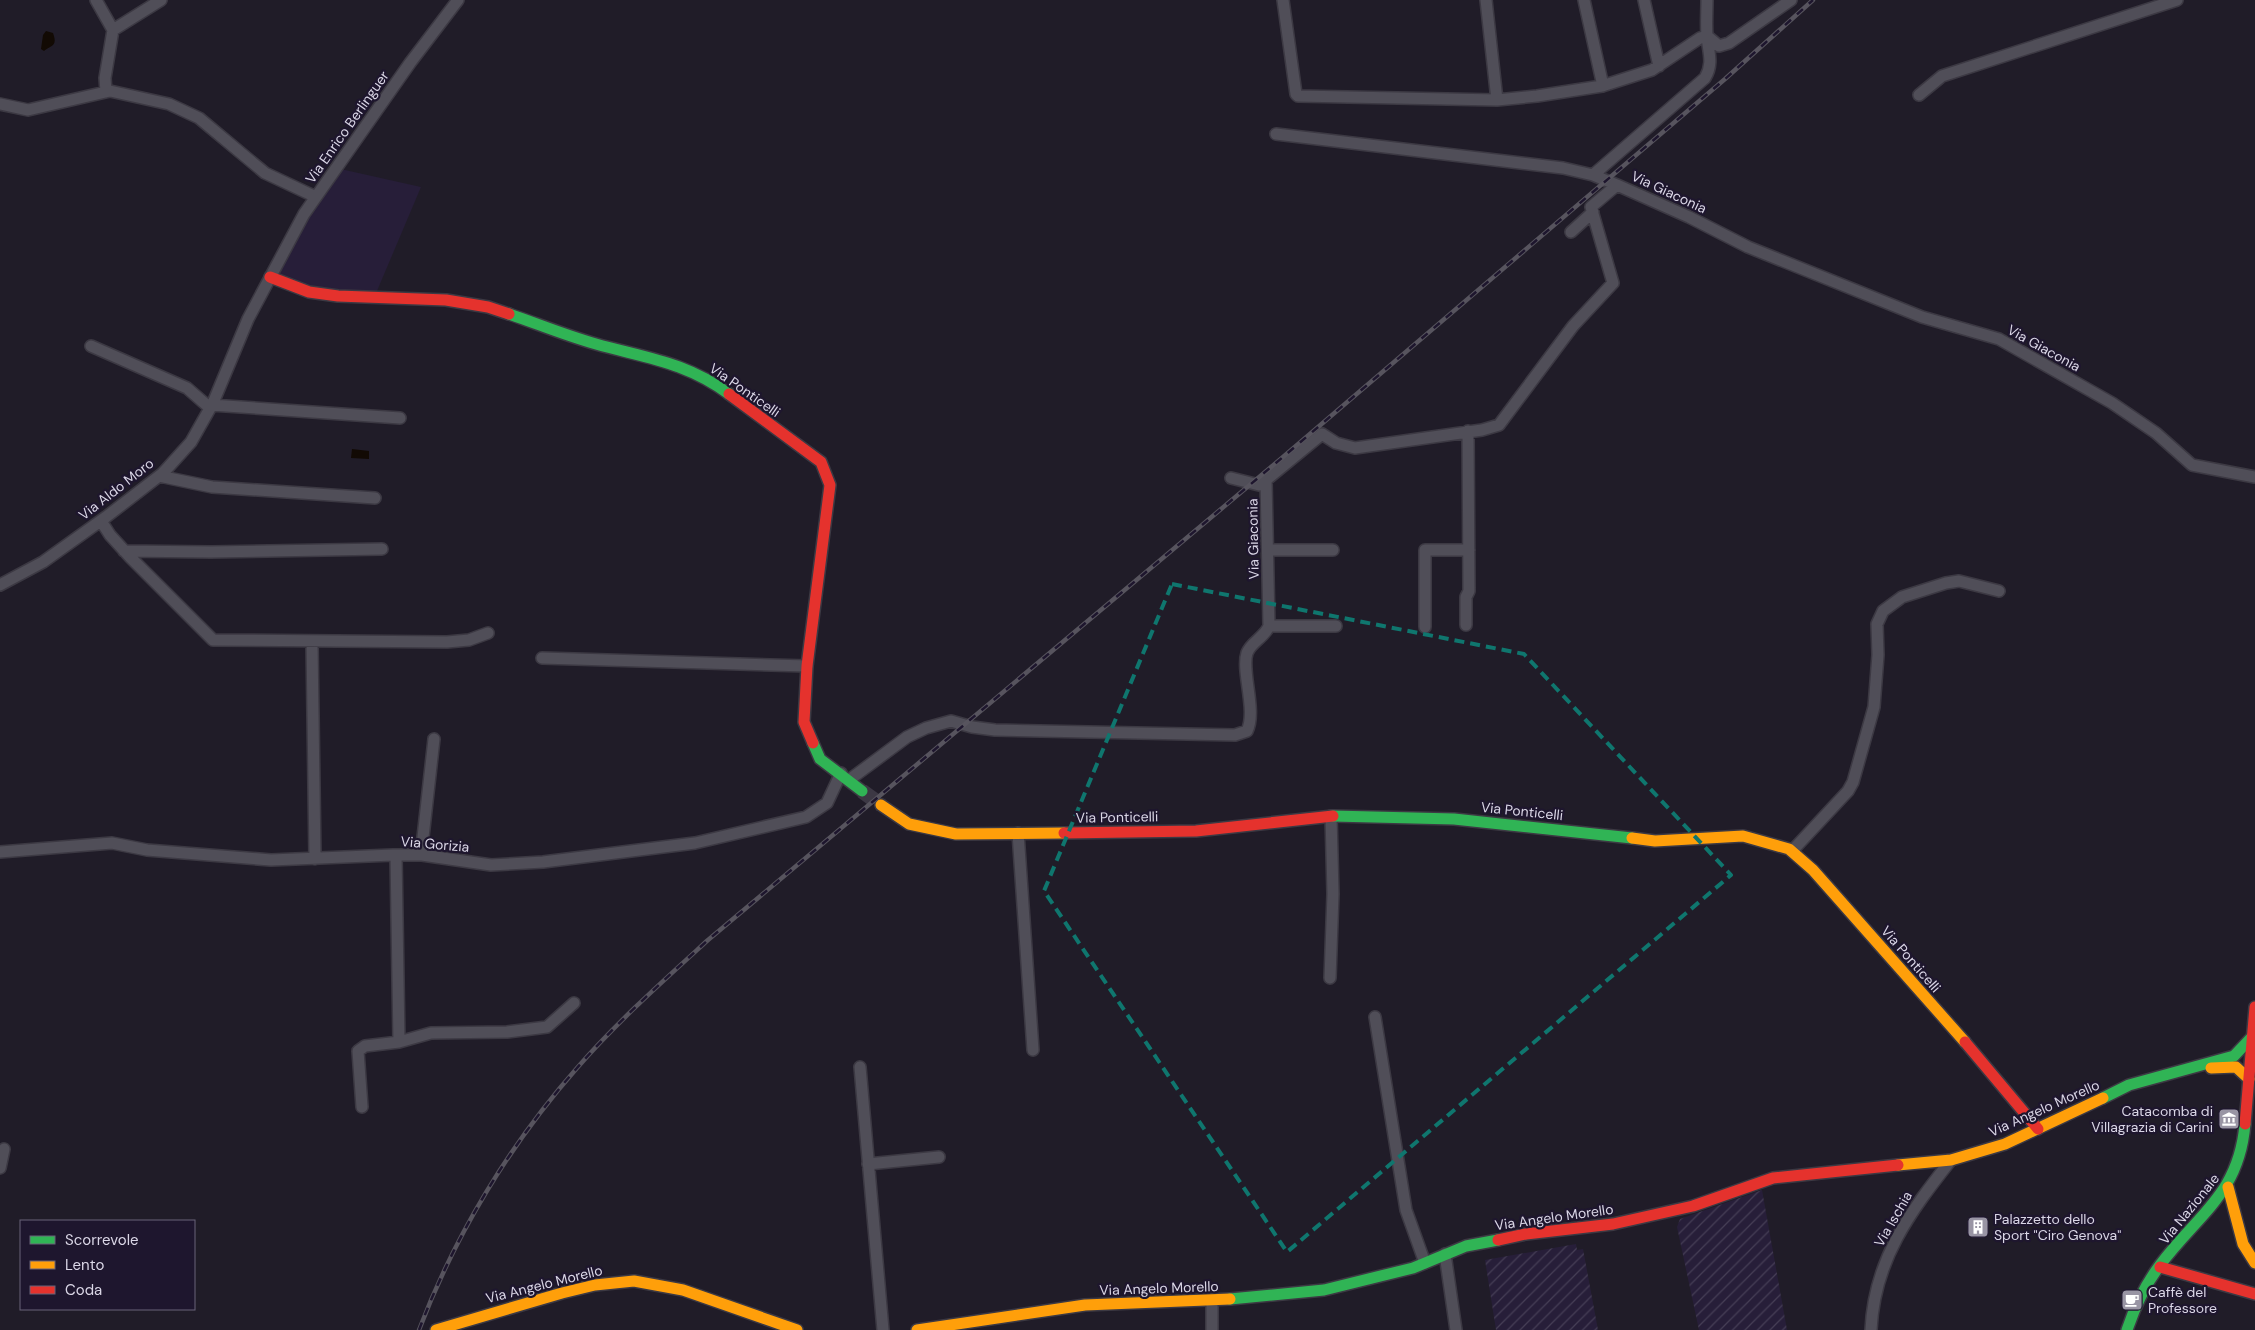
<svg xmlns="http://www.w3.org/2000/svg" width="2255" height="1330" font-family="'DM Sans',sans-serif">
  <defs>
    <pattern id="industrial-furrows" width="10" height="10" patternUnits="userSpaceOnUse" patternTransform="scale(1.25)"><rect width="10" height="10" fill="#271e39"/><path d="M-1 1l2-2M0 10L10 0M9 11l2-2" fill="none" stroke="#463e56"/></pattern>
  </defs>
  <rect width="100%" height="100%" fill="#201c28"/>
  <path fill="#271e39" d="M336,168L421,187L374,298L270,277Z"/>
  <path fill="url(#industrial-furrows)" d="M1762,1190L1787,1330H1699L1677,1227L1680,1219Z
    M1576,1244L1577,1250L1583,1249L1598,1330H1496L1485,1260Z"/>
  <path fill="#120a04" d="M46,31L53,33C58,47 51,45 44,51L41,49L43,35Z
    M352,449L369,451V459L351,458Z"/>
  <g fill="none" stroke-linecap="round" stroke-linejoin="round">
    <path stroke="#3c3844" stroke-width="15" stroke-dasharray="15 8" stroke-linecap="butt" d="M862,791L881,805"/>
    <g stroke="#3c3943" stroke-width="14">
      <path id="street" d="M96,0L113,30L105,78L106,92
        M1283,0L1296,94L1298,96L1497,100L1537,96L1602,86L1652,70L1700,38L1707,36L1719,46L1729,43L1791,0
        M1486,0L1497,100
        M1584,0L1603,86
        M1644,0L1659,66
        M113,30L161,0
        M1919,95L1942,76L2177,0
        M0,104L28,110L110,91L169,104L199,118L265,173L316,197
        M1276,134L1563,168L1593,175L1617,185
        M1593,175L1705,78C1714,63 1708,51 1707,36C1706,24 1707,12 1707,0
        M1571,232L1593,212
        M91,346L187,388L210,408
        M211,405L400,418
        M159,476L212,487L375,498
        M1231,478L1259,485L1266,480
        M101,521L110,535L130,557L213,640L447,642L469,640L488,633
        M1268,550H1333
        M124,551L211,552L382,549
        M0,585L43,562L106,517L163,473L191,442L213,403L248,319L304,214L410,63L458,0
        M1466,625V597L1469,591L1468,431
        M1269,626H1336
        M1425,627V550H1469
        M312,643L315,859
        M542,658L807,666
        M849,780L907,737L926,728L951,721L972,727L995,730L1235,735L1247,731C1257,711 1241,671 1247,653C1251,642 1265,637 1269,626L1266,480L1322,434L1336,443L1355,448L1482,430L1499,425L1573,326L1613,283L1591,207L1617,185L1689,217L1748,247L1922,317L1999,339L2112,403L2156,433L2192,465L2255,477
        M1018,833L1033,1050
        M1792,851L1848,791L1853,782L1874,707L1878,655L1877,624L1883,611L1902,597L1946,583L1959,581L1999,591
        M0,852L112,843L147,850L271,860L393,855H422L491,865L543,862L695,843L806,817L827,803L841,773
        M421,855L434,739
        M1330,978L1333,894L1331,816
        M1375,1017L1406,1210L1425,1263
        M399,1042L431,1033L507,1032L547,1027L574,1003
        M860,1067L883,1330
        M362,1107L358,1051L365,1046L399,1042L396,855
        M868,1164L939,1157
        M0,1168L4,1149
        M1445,1254L1456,1330
        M1212,1330V1302
        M1871,1330C1874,1260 1910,1212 1951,1160"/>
    </g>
    <g stroke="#3c3943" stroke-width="14">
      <path id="fast" d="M509,314C538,324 567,336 596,344C646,358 686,362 729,394
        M813,743L820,759L862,791
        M1333,816L1454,819L1632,838
        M2103,1098L2129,1085L2234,1056L2252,1037
        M1230,1299L1324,1290L1413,1268L1466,1246L1498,1240
        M2127,1330C2135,1306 2145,1285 2160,1265C2198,1214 2239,1194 2245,1124"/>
    </g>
    <g stroke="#3c3943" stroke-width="14">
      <path id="slow" d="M881,805L909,824L956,834L1064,833
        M1632,838L1655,841L1743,836L1789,849L1813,870L1965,1042
        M2211,1068L2236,1067L2249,1079
        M1898,1165L1951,1160L2005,1144L2103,1098
        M2228,1187L2243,1244L2255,1263
        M436,1330L562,1293L595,1285L634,1281L683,1290L797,1330
        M917,1330L1085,1305L1230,1299"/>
    </g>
    <g stroke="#3c3943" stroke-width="14">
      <path id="jam" d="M270,277L309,292L338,296L446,300L488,307L509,314
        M729,394L821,462L830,485L807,666L804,722L813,743
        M1064,833L1196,831L1333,816
        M1965,1042L2038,1129
        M2245,1124L2255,1007
        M1498,1240L1526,1234L1613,1224L1693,1206L1773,1178L1898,1165
        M2160,1267L2255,1294"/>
    </g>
    <use href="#street" stroke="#504e58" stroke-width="11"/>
    <use href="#fast" stroke="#30b455" stroke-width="11"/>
    <use href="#slow" stroke="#ff9f0a" stroke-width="11"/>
    <use href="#jam" stroke="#e5322d" stroke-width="11"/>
    <g stroke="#57545e" stroke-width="4.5">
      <path id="rail" d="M419,1330C455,1235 510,1144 577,1068C617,1022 663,981 708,940L1283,457L1725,79L1813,0"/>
    </g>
    <use href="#rail" stroke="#1e162e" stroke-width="2.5" stroke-dasharray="8" stroke-linecap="butt"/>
  </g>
  <path fill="none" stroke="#0f766e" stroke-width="4" stroke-dasharray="10 6" stroke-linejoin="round" d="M1172,584L1524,654L1731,875L1287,1252L1044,891Z"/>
  <defs>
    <g id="museum-square" transform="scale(1.125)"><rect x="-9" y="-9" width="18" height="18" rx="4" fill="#9995a4" stroke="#1e162e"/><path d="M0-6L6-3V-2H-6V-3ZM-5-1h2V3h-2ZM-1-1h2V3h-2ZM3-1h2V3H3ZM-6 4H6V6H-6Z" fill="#fff"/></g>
    <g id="building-square" transform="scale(1.125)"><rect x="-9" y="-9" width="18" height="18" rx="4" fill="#9995a4" stroke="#1e162e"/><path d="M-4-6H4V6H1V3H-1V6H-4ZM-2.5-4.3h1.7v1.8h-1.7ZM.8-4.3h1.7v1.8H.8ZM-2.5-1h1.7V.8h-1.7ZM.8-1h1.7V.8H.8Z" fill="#fff"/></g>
    <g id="cafe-square" transform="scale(1.125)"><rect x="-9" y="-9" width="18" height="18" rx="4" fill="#9995a4" stroke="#1e162e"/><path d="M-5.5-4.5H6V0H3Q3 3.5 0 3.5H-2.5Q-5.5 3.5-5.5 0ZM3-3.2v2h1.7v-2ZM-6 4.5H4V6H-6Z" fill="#fff"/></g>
  </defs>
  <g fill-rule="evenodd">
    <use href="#museum-square" x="2229" y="1119"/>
    <use href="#building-square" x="1978" y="1227"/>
    <use href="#cafe-square" x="2132" y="1300"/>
  </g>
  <g text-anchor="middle" stroke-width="4.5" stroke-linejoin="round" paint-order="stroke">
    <g font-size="14" fill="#dad6e6" stroke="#1e162e">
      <text transform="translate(347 127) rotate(-55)" y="5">Via Enrico Berlinguer</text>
      <text transform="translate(1669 192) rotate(25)" y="5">Via Giaconia</text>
      <text transform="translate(2044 348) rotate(29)" y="5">Via Giaconia</text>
      <text transform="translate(745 390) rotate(35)" y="5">Via Ponticelli</text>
      <text transform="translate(116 489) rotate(-38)" y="5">Via Aldo Moro</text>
      <text transform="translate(1253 539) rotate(-91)" y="5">Via Giaconia</text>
      <text transform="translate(1522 811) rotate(6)" y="5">Via Ponticelli</text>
      <text transform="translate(1117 817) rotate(-1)" y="5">Via Ponticelli</text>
      <text transform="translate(435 844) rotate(5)" y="5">Via Gorizia</text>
      <text transform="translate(1911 959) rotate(49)" y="5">Via Ponticelli</text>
      <text transform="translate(2044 1108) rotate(-24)" y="5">Via Angelo Morello</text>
      <text transform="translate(2189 1209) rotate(-51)" y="5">Via Nazionale</text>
      <text transform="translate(1554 1217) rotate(-8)" y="5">Via Angelo Morello</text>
      <text transform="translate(1893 1219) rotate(-60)" y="5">Via Ischia</text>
      <text transform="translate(544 1284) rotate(-14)" y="5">Via Angelo Morello</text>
      <text transform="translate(1159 1288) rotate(-2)" y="5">Via Angelo Morello</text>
    </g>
    <g font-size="14" fill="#dad6e6" stroke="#1e162e" text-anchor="start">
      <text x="2213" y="1116" text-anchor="end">Catacomba di<tspan x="2213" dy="16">Villagrazia di Carini</tspan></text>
      <text x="1994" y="1224">Palazzetto dello<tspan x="1994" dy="16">Sport "Ciro Genova"</tspan></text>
      <text x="2148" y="1297">Caffè del<tspan x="2148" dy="16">Professore</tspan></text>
    </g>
  </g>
  <rect x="20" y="1220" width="175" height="90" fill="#1e162e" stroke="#696378"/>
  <rect x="30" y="1236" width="25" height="8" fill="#30b455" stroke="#696378"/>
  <text x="65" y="1245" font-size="15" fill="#dad6e6">Scorrevole</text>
  <rect x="30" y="1261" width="25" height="8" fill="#ff9f0a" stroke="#696378"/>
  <text x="65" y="1270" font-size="15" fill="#dad6e6">Lento</text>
  <rect x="30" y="1286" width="25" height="8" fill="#e5322d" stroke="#696378"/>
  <text x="65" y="1295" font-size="15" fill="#dad6e6">Coda</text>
</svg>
